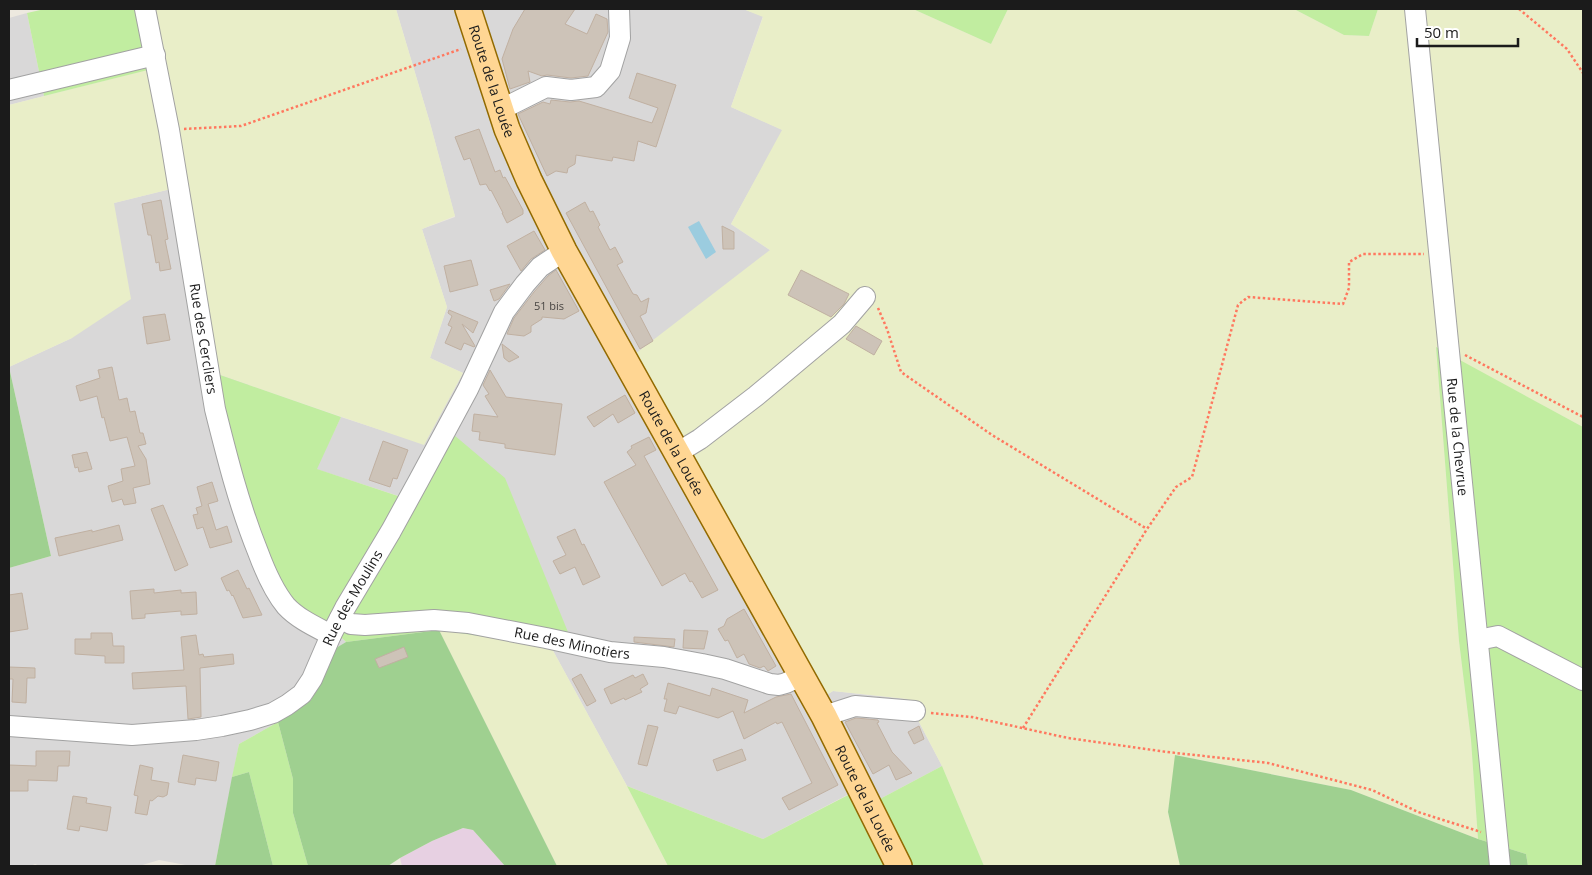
<svg xmlns="http://www.w3.org/2000/svg" width="1592" height="875" font-family="'Open Sans',sans-serif">
  <rect width="100%" height="100%" fill="#ede9df"/>
  <path fill="#d9d8d8" d="M396,9H743L763,16L731,107L783,130L731,224L770,250L820,699L833,691L907,699L942,766L861,809L851,793L763,839L627,786L551,647L417,502L316,469L341,417L424,444L463,373L430,358L447,307L422,229L455,217L430,123Z
    M27,13L44,96L9,105V18Z
    M183,186L328,624L346,642L336,648L311,700L278,722L239,744L215,866H191L159,860L139,866H40L35,864L31,866H9V568L51,556L9,367L72,338L114,203Z"/>
  <path fill="#e7d0e2" d="M463,828L473,830L505,866H402L400,858L432,841Z"/>
  <path fill="#e9eec8" d="M136,9H396L430,123L455,216L422,229L447,307L430,358L463,373L424,445L214,373L183,186L114,203L131,299L72,338L9,367V105L151,69Z
    M743,9H913L991,44L1008,9H1294L1344,35L1369,36L1378,9H1583V427L1436,348L1459,641L1471,740L1478,839L1351,790L1176,755L1168,812L1180,866H984L942,766L907,699L833,691L820,699L635,354L770,250L731,224L782,130L731,107L763,17Z
    M439,630L551,647L627,786L668,866H557Z"/>
  <path fill="#c1eda0" d="M45,9H136L152,69L44,96L27,13Z
    M913,9H1008L991,44Z
    M1294,9H1378L1369,36L1344,35Z
    M1436,347L1583,427V866H1528L1526,854L1478,839L1471,740L1459,641Z
    M214,373L341,417L317,469L416,502L454,435L505,478L568,632L551,647L439,630L346,642L328,624L295,602L269,566L242,497Z
    M278,722L293,779V813L308,866H273L249,772L232,777L239,744Z
    M942,766L984,866H668L627,786L763,839L852,793L861,809Z"/>
  <path fill="#9fd090" d="M9,367L51,556L9,568Z
    M439,630L557,866H505L473,830L463,828L432,841L400,858L388,866H308L293,813V779L278,722L311,700L336,648L346,642Z
    M1175,755L1351,790L1478,839L1526,854L1528,866H1180L1168,812Z
    M249,772L273,866H215L232,777Z"/>
  <path fill="#9bccdf" d="M699,221L716,252L706,259L688,227Z"/>
  <path fill="#cdc3b8" stroke="#c0b0a1" d="M525,9H575L565,24L587,34L596,14L607,19L608,32L588,76L571,78L547,75L542,76L528,71L530,82L510,89L502,59L513,29Z
    M637,73L676,85L656,147L638,141L634,161L613,157L612,161L576,155L575,164L568,168L567,173L556,171L547,176L518,114L543,102L550,104L551,100L570,102L579,101L652,123L658,108L629,98Z
    M479,129L495,172L500,170L503,178L505,177L523,210V214L507,223L502,213H503L491,190L490,191L486,184L480,185L470,158L464,160L455,137Z
    M161,200L168,239L165,240L171,269L160,271L159,262L156,263L151,235H148L142,204Z
    M585,202L590,212L593,211L600,225L598,227L610,250L615,247L623,262L617,265L633,294L637,295L641,302L649,298L646,313L640,316L653,341L640,349L566,213Z
    M722,226L734,232V249H723Z
    M534,231L545,250L531,259L521,271L507,246Z
    M471,260L478,285L450,292L444,266Z
    M556,270L579,311L564,319L542,317V319L531,326V332L524,336L507,334L514,318L534,292L548,276Z
    M801,270L849,294L844,304L831,317L788,295Z
    M510,284L499,299L494,301L490,290Z
    M449,310L478,322L473,333L462,324L475,346L474,347L464,343L461,350L445,343L452,327L448,325L452,316L448,313Z
    M165,314L170,340L147,344L143,317Z
    M856,326L882,341L874,355L846,339Z
    M502,344L519,357L509,362L504,358Z
    M112,367L119,400L127,398L130,412L135,411L140,433H143L146,444L138,446L146,459L150,484L133,488L136,503L124,505L122,499L112,502L108,486L123,481L121,469L135,466L127,437L110,441L104,417L102,418L97,396L80,401L76,386L100,378L98,370Z
    M490,370L506,397L562,404L555,455L505,448V444L479,440L480,432L472,431L474,414L498,417L485,396L489,394L483,385Z
    M625,395L635,413L618,423L613,414L594,427L587,417Z
    M649,437L656,450L644,456L718,590L702,598L692,581L690,582L685,573L662,586L604,482L636,465L627,452L632,448L631,446Z
    M383,441L408,450L397,479L393,478L390,487L369,480Z
    M87,452L92,469L79,472L78,467L75,468L72,455Z
    M212,482L218,501L208,504L216,530L227,526L232,542L210,548L203,527L197,529L193,515L198,514L196,508L202,506L197,487Z
    M163,505L188,565L175,571L151,509Z
    M119,525L123,540L59,556L55,538L92,530V532Z
    M575,529L582,545L584,544L600,577L583,585L575,567L560,574L553,561L566,555L557,537Z
    M238,570L247,589L249,588L262,615L243,618L233,595L232,596L229,590L227,591L221,578Z
    M154,589V593L181,590V593L196,592L197,614L181,615V611L145,614V618L132,619L130,591Z
    M22,593L28,629L9,632V595Z
    M744,609L776,666L768,671L764,666L760,668L749,664L744,654L737,658L728,640L725,641L718,629L724,626L727,619Z
    M684,630L708,631L704,649L683,648Z
    M91,633H112L113,646H124V663H105V656L75,654V639H91Z
    M196,635L199,655L203,654L204,657L233,654L234,664L200,668L201,717L188,719L186,686L133,689L132,673L184,670L181,637Z
    M634,637L675,639L674,647L634,642Z
    M404,647L408,657L379,668L375,659Z
    M9,667L35,668V678H27L26,703L12,702L13,679H9Z
    M581,674L596,701L587,706L572,679Z
    M643,674L648,684L640,689L642,692L625,700L624,698L611,704L604,689L633,675L635,678Z
    M668,683L710,696L712,688L748,700L744,713L776,697L791,694L838,785L789,810L782,798L812,783L782,722L777,724L776,722L744,739L733,711L718,718L679,706L676,714L664,711L667,699H664Z
    M856,718L878,720L879,722L877,723L892,752L912,773L896,780L889,765L873,774L845,722Z
    M648,725L658,727L647,766L638,764Z
    M919,726L924,739L914,744L908,732Z
    M742,749L746,760L717,771L713,760Z
    M36,751H70L69,766H58L57,781L28,780V791H9V765L36,766Z
    M183,755L219,762L216,781L196,778L195,785L178,782Z
    M140,765L153,768L151,780L169,783L167,795L163,797L158,796L152,801L150,800L147,815L135,813L138,796L134,795Z
    M73,796L87,798L86,803L111,807L107,831L80,826L79,831L67,829Z"/>
  <g fill="none" stroke-linecap="round" stroke-linejoin="round">
    <g stroke="#a2a2a2" stroke-width="22">
      <g id="minor">
        <path id="s1" d="M145,9L169,130L215,409C227,457 239,505 258,552C265,571 273,590 286,606C298,619 316,627 331,635"/>
        <path id="s2" d="M1415,9L1500,866"/>
        <path d="M9,90L155,55"/>
        <path d="M500,110L546,87L571,90L596,87L610,71L620,38L619,9"/>
        <path d="M677,453L700,439L756,396L842,324L865,297"/>
        <path id="s3" d="M340,618L351,624L365,625L434,620L468,623L546,638L610,652L664,657L702,664L725,669L770,684L779,685L786,683L801,676"/>
        <path d="M1478,640L1498,636L1583,680"/>
        <path d="M824,716L855,706L915,711"/>
        <path id="s4" d="M9,726L132,735L196,730L222,726L250,720L273,713L287,705L302,694L312,679L331,635L345,608L391,531L419,480L468,389L504,312L525,284L540,267L564,251"/>
      </g>
    </g>
    <g stroke="#926a00" stroke-width="28">
      <g id="major">
        <path id="s5" d="M468,9L507,129L529,180L564,251L824,716L899,866"/>
      </g>
    </g>
    <path stroke="#ff785f" stroke-width="2.5" stroke-dasharray="2.5 2.5" stroke-linecap="butt" d="M1519,9L1567,49L1583,73
      M184,129L241,126L461,49
      M878,308L887,329L901,372L992,435L1147,529
      M1465,355L1583,417
      M931,713L972,717L1068,738L1167,752L1268,763L1372,790L1418,812L1481,832
      M1023,728L1147,529L1176,487L1192,477L1238,305L1248,297L1343,304L1349,288V262L1363,254H1424"/>
    <use href="#minor" stroke="#fff" stroke-width="20"/>
    <use href="#major" stroke="#ffd693" stroke-width="25"/>
  </g>
  <g text-anchor="middle" stroke-width="4.5" stroke-linejoin="round" paint-order="stroke">
    <g font-size="11" fill="#484542">
      <text x="549" y="310">51 bis</text>
    </g>
    <g font-size="14" fill="#1b1b1b" stroke="#fff">
      <text dy="5" stroke="none"><textPath href="#s5" startOffset="76">Route de la Louée</textPath></text>
      <text dy="5" stroke="none"><textPath href="#s1" startOffset="335">Rue des Cercliers</textPath></text>
      <text dy="5" stroke="none"><textPath href="#s2" startOffset="430">Rue de la Chevrue</textPath></text>
      <text dy="5" stroke="none"><textPath href="#s5" startOffset="481">Route de la Louée</textPath></text>
      <text dy="5" stroke="none"><textPath href="#s4" startOffset="410">Rue des Moulins</textPath></text>
      <text dy="5" stroke="none"><textPath href="#s3" startOffset="236">Rue des Minotiers</textPath></text>
      <text dy="5" stroke="none"><textPath href="#s5" startOffset="886">Route de la Louée</textPath></text>
    </g>
  </g>
  <rect width="1592" height="875" fill="none" stroke="#1b1b1b" stroke-width="20"/>
  <path d="M1417 38v8h101v-8" fill="none" stroke="#1b1b1b" stroke-width="2.5"/>
  <text x="1424" y="38" font-size="15" fill="#1b1b1b" stroke="#ffffff" stroke-width="4" paint-order="stroke">50 m</text>
</svg>
